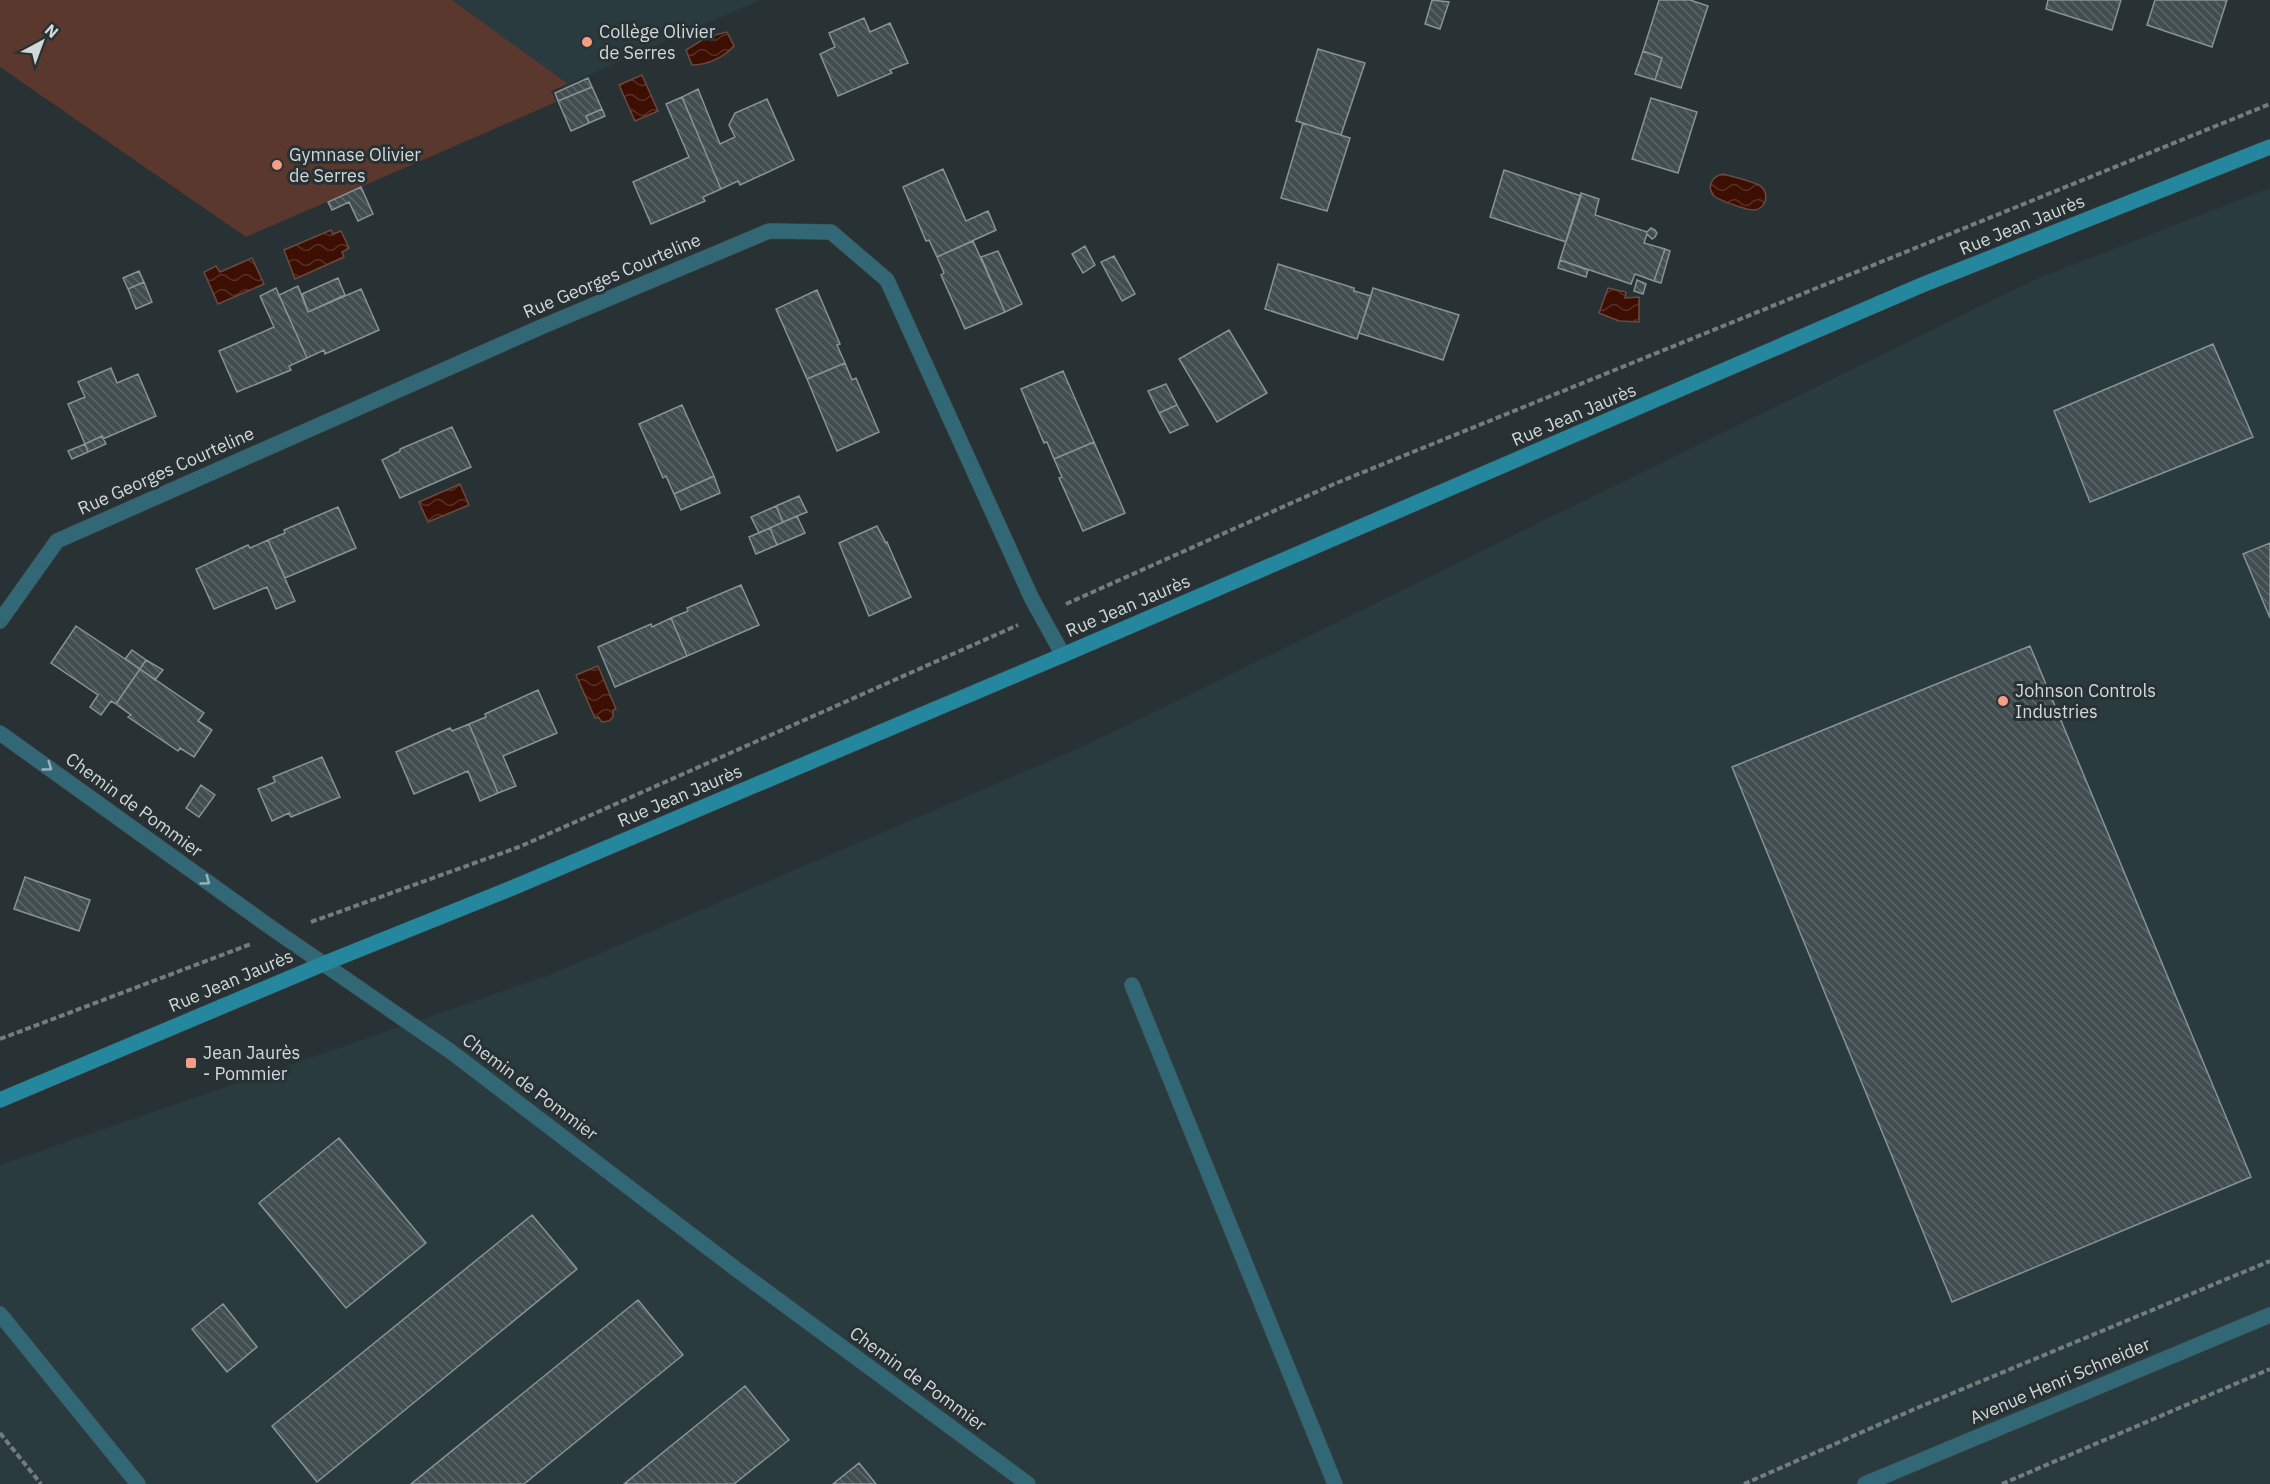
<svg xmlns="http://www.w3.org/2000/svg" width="2270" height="1484" font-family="'IBM Plex Sans',sans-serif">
  <defs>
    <pattern id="water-waves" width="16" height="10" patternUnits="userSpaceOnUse" patternTransform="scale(1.5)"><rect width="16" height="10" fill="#3d0e02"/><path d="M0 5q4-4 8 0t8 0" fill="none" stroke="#583026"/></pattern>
    <pattern id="building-back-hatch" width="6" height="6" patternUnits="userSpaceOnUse" patternTransform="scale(1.5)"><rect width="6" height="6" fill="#424d50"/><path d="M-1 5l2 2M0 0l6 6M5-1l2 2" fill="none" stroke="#5c6669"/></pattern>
  </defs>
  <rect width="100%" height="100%" fill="#283134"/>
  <path fill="#2a3b40" d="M452,0H760L568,84Z
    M2270,188V1484H0V1165L547,976L1089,744L2034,280Z"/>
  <path fill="#5b382e" d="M0,0H452L568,84L551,91L556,102L246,237L0,67Z"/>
  <path fill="url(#water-waves)" stroke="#6a4b42" stroke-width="1.5" d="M727,32L734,46C724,57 708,65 692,65L686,50L707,37Z
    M642,75L658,111L635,121L619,85Z
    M1723,174C1734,177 1749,180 1759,185C1770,191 1767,209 1754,210C1746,210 1721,201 1714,196C1706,187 1712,176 1723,174Z
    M331,230L333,234L341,231L349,248L342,252L344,257L295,279L284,250Z
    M252,258L264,284L218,304L204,272L216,266L220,272Z
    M1608,288L1626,292L1625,298L1639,297V322L1619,321L1599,313Z
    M460,484L469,505L428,522L419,502Z
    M598,666L616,709L613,710V717L609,721L602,722L598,717L595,718L576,675Z"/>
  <path fill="url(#building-back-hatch)" stroke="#879396" stroke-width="1.5" d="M1432,0L1449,2L1440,29L1425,24Z
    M1659,0H1690L1708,6L1681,88L1655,80L1662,58L1643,51Z
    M2048,0H2121L2112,30L2046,9Z
    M2155,0H2227L2212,47L2147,25Z
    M864,18L870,32L890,23L908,63L890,70L892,73L838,96L820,54L835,47L829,33Z
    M1318,49L1365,63L1341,135L1296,121Z
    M1643,51L1662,58L1655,80L1635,74Z
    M588,78L592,87L558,101L555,93Z
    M592,87L602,109L586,116L589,123L571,131L558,101Z
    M698,89L720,144L735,137L729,125L735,113L767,99L794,160L740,185L738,181L721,189L682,97Z
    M682,97L721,189L703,197L705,201L651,224L633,182L689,157L666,104Z
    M1651,98L1697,112L1678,173L1632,159Z
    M602,109L605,116L589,123L586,116Z
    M1303,123L1350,138L1327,211L1281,198Z
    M943,169L966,221L988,211L996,230L937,257L929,240L926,241L903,187Z
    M1504,170L1581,196L1566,242L1490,217Z
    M361,187L373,214L358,221L349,202L332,210L328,202Z
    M1581,193L1599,199L1595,215L1647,232L1651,228L1655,230L1657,233L1655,237L1652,239L1647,234L1644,243L1665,249L1654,281L1635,274L1631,284L1560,260Z
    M973,241L1005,312L965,329L941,275L944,273L937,257Z
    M1085,246L1095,265L1083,273L1072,254Z
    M1665,249L1670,251L1661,283L1654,281Z
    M998,251L1022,304L1005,312L981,257Z
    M1114,256L1135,294L1122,301L1101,262Z
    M1560,260L1588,270L1586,277L1558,268Z
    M1278,264L1354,288V291L1371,296L1357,339L1265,309Z
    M139,271L144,282L128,289L123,278Z
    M338,278L345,295L308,312L302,294Z
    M1637,280L1646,284L1643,294L1634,291Z
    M144,282L152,302L136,309L128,289Z
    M298,286L308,312L361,289L379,330L325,354L324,350L307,358L279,295Z
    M276,288L307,358L289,366L291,370L237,392L219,351L274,327L260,296Z
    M1373,288L1459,315L1443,360L1359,333Z
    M817,290L840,344L837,345L845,363L807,379L776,309Z
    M1229,330L1267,393L1217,422L1179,359Z
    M2213,344L2253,437L2090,502L2054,411Z
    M845,363L852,380L856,378L879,432L837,451L807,379Z
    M111,368L117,383L138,374L156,416L103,439L102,436L85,444L68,404L85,397L78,382Z
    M1063,371L1094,442L1054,459L1047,442L1044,443L1021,389Z
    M1166,384L1177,405L1159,413L1148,391Z
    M682,405L714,476L674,494L666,476L663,478L639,424Z
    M1177,405L1188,425L1170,433L1159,413Z
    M452,427L471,467L400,498L382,460L400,451V449Z
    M102,436L106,444L88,452L85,444Z
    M1094,442L1125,513L1083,531L1059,478L1062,477L1054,459Z
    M85,444L88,452L72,459L68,451Z
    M714,476L720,493L681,510L674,494Z
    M799,496L807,512L783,522L776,506Z
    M776,506L783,522L759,533L751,517Z
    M338,507L356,548L285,578L268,540L285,533L284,530Z
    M797,516L805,533L777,545L770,528Z
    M877,526L886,543L887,542L911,597L869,616L839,543Z
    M770,528L777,545L756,554L749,537Z
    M268,540L295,601L276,609L267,587L214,609L196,569L248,545L250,548Z
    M2270,543V618L2243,554Z
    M741,585L759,625L687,656L671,618L688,611L687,608Z
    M671,618L687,656L615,687L598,647L651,624L652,627Z
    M76,626L140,669L116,704L111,701L101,715L90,707L98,695L51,663Z
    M2030,646L2251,1177L1952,1302L1732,767Z
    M132,650L146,660L140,669L125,659Z
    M146,660L163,670L155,680L140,669Z
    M140,669L204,713L198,721L212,730L194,757L180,748L178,751L128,717L131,715L116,704Z
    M538,690L557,733L503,756L516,786L498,793L469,724L486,717L485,714Z
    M469,724L498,793L480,801L468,771L414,794L396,752L450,728L452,731Z
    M322,757L340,797L291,817L289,813L272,821L258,789L275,782L273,777Z
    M201,785L215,795L199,817L186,808Z
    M25,877L90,900L79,931L14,909Z
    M339,1138L426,1243L346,1308L259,1203Z
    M532,1215L577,1269L317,1482L272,1426Z
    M638,1300L683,1355L524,1484H411Z
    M223,1304L257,1347L227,1372L192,1329Z
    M745,1386L789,1440L734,1484H624Z
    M859,1463L876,1484H833Z"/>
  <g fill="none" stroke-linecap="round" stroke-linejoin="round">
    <g stroke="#434c4e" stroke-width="16">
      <path id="service" d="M1132,985L1335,1484"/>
    </g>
    <g stroke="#434c4e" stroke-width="16">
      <path id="minor" d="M0,621L57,541L541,327L769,231L831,232L887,280L1032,599L1063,655
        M0,733L273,929L450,1051L736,1269L1028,1484
        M1865,1484L2270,1315"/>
    </g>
    <g stroke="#434c4e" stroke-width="16">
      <path id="tertiary" d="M0,1314L138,1484"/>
    </g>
    <g stroke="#434c4e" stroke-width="16">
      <path id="secondary" d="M0,1100L323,964L512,888L1063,655L1922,285L2270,147"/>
    </g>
    <path stroke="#747c7e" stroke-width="4" stroke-dasharray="6 3" stroke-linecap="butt" d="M1066,604L1334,484L2270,104
      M311,922L519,847L1018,625
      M0,1039L251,944
      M0,1433L41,1484
      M1744,1484L1917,1408L2270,1261
      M2002,1484L2270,1369"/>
    <use href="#service" stroke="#326876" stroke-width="15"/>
    <use href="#minor" stroke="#326876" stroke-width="15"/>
    <use href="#tertiary" stroke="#326876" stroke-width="15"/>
    <use href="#secondary" stroke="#25879e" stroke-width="15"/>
  </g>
  <defs><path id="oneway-chevron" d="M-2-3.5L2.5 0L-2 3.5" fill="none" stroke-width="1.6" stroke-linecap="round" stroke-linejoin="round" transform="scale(1.5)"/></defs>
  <g stroke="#9ab1b6">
    <use href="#oneway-chevron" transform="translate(48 767) rotate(36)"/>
    <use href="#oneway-chevron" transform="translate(206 881) rotate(36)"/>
  </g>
  <g fill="#f49e86" stroke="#283134" stroke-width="2">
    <circle cx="587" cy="42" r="6"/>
    <circle cx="277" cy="165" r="6"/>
    <circle cx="2003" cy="701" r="6"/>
    <rect x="185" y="1057" width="12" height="12" rx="3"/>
  </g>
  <g text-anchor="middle" stroke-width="6" stroke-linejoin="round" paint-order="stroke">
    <g font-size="18" fill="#d2d8d9" stroke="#283134" text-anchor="start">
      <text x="599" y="38">Collège Olivier<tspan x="599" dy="21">de Serres</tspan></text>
      <text x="289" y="161">Gymnase Olivier<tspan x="289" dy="21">de Serres</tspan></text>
      <text x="2015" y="697">Johnson Controls<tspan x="2015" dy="21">Industries</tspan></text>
      <text x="203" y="1059">Jean Jaurès<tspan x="203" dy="21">- Pommier</tspan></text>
    </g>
    <g font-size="18" fill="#d2d8d9" stroke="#283134">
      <text transform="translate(2022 225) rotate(-22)" y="6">Rue Jean Jaurès</text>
      <text transform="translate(612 276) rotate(-23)" y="6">Rue Georges Courteline</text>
      <text transform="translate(1574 415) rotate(-23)" y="6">Rue Jean Jaurès</text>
      <text transform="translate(166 471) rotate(-24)" y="6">Rue Georges Courteline</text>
      <text transform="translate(1128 606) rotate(-23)" y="6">Rue Jean Jaurès</text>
      <text transform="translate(680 796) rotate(-23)" y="6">Rue Jean Jaurès</text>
      <text transform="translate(134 805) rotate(36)" y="6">Chemin de Pommier</text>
      <text transform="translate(231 981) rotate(-23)" y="6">Rue Jean Jaurès</text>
      <text transform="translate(530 1087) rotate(37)" y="6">Chemin de Pommier</text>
      <text transform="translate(918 1379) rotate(36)" y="6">Chemin de Pommier</text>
      <text transform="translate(2060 1381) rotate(-23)" y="6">Avenue Henri Schneider</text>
    </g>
  </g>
  <g transform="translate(42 42) rotate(41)" stroke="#283134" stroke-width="4.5" paint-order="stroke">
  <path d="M0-4.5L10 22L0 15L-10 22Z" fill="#d2d8d9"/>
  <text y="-9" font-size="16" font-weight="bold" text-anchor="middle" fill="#d2d8d9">N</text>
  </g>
</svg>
